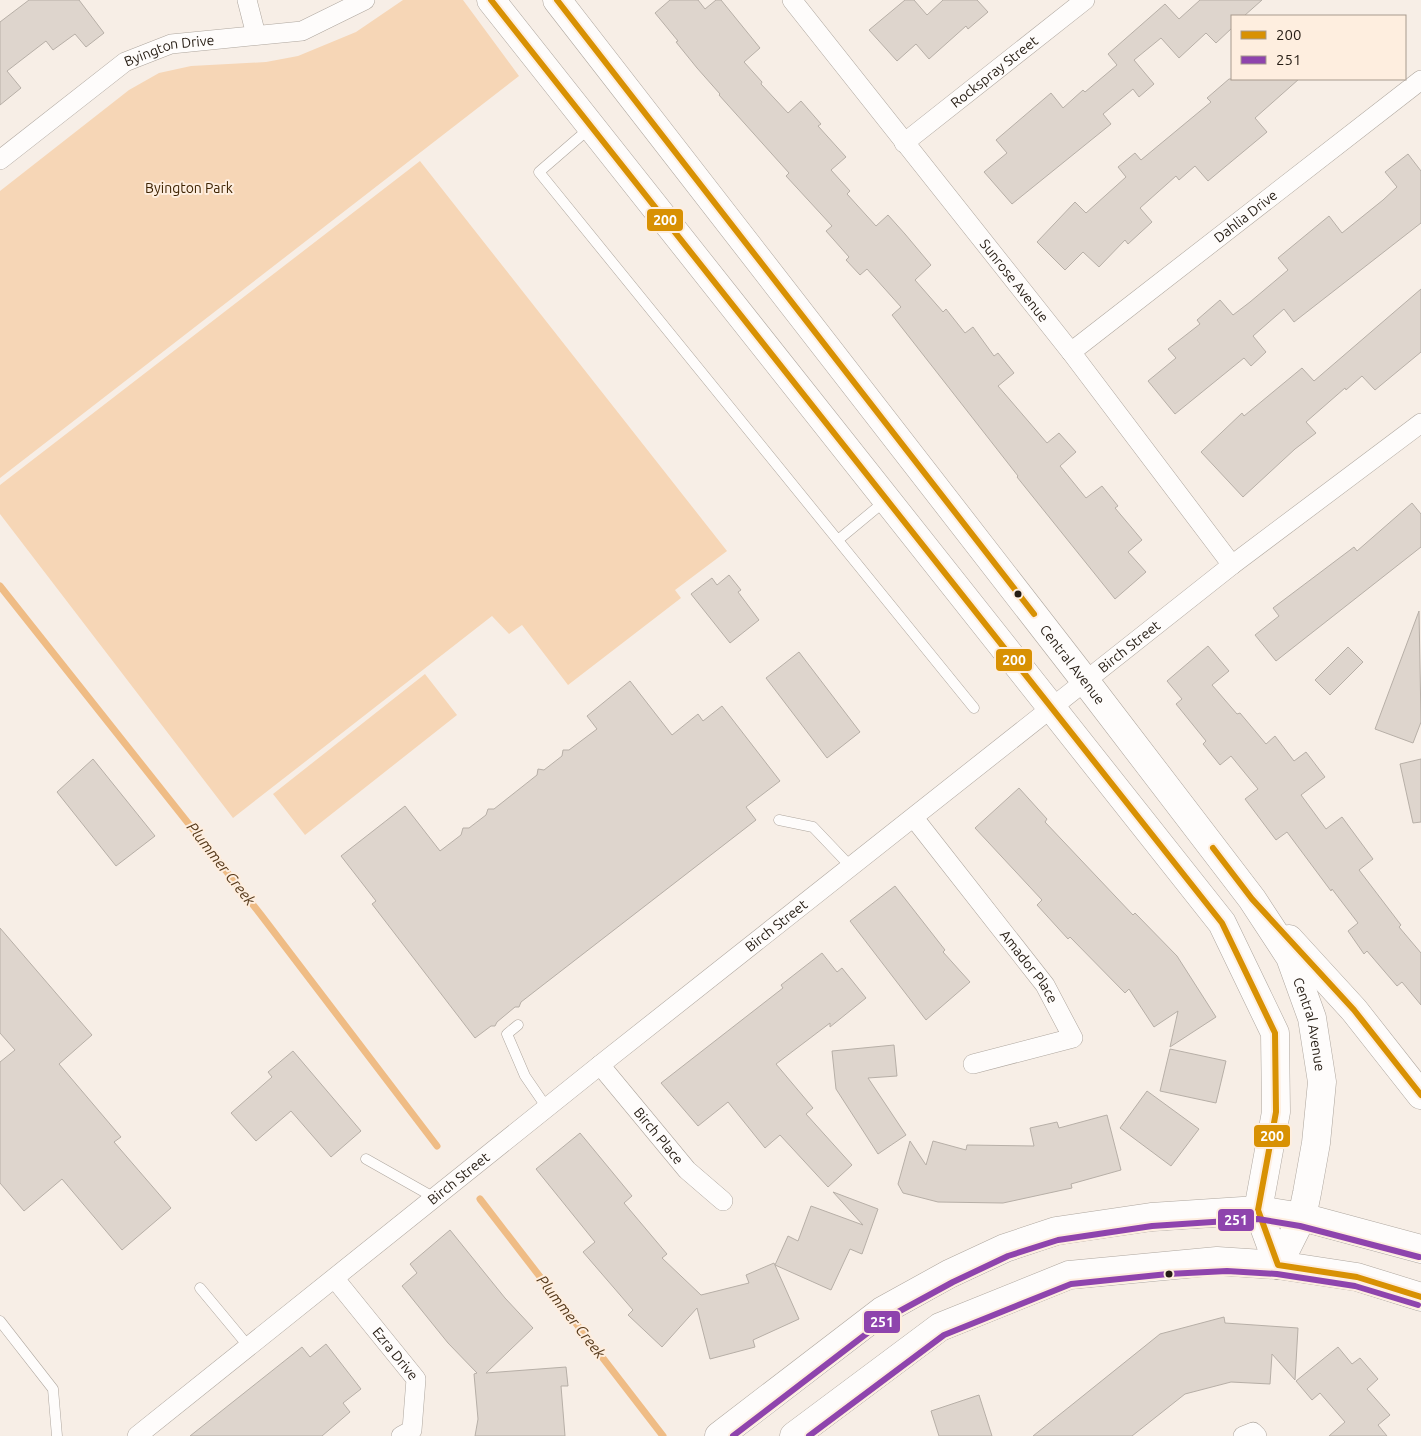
<svg xmlns="http://www.w3.org/2000/svg" width="1421" height="1436" font-family="Ubuntu,sans-serif">
  <rect width="100%" height="100%" fill="#f7eee6"/>
  <path fill="#f6d6b6" d="M403,0H463L519,76L0,478V191L129,90L159,73L191,66L266,62L298,56L356,32Z
    M420,161L727,551L675,590L681,598L568,685L522,625L509,634L492,616L233,818L0,514V485Z
    M425,674L457,715L305,835L273,794Z"/>
  <g fill="none" stroke-linecap="round" stroke-linejoin="round">
    <path stroke="#efbc85" stroke-width="7" d="M0,586L261,915L437,1146
      M480,1199L663,1436"/>
  </g>
  <path fill="#ded5cd" stroke="#b7afa7" d="M29,0H79L104,33L86,47L75,34L53,50L46,41L7,71L21,88L0,105V22Z
    M670,0H698L705,9L716,0H721L760,48L744,62L762,82L761,84L788,113L801,101L821,124L818,126L846,157L831,170L850,191L847,194L876,226L888,215L905,234L931,265L915,280L943,312L946,309L965,333L973,327L994,356L998,353L1014,373L998,386L1047,443L1059,433L1076,452L1060,466L1086,498L1102,486L1118,506L1115,508L1142,540L1128,552L1146,572L1115,599L1017,477L1018,476L892,315L901,307L867,269L860,275L846,260L849,257L826,231L832,226L786,176L789,173L719,95L720,94L697,68L676,42L678,41L655,13Z
    M905,0H914L927,15L943,0H977L988,12L968,29L966,26L929,59L916,44L897,61L869,30Z
    M1200,0H1262L1244,16H1232V28L1216,43L1206,33L1179,58L1161,38L1134,60L1154,84L1139,97L1133,89L1103,114L1111,124L1012,204L984,172L1007,153L996,140L1051,93L1063,108L1083,90L1085,92L1117,65L1108,54L1165,4L1179,19Z
    M1229,79H1299L1255,118L1267,132L1208,181L1195,166L1179,180L1176,176L1140,208L1152,222L1128,244L1125,240L1099,267L1083,252L1065,270L1037,242L1075,202L1086,213L1126,177L1118,167L1135,153L1141,160L1211,102L1207,98Z
    M1408,154L1421,171V223L1294,322L1284,309L1253,336L1266,352L1251,366L1244,358L1175,414L1148,381L1176,358L1168,349L1200,324L1197,320L1220,300L1233,315L1250,302L1288,270L1278,258L1329,216L1342,233L1383,200L1397,187L1385,172Z
    M1421,289V352L1375,390L1362,376L1346,390L1345,388L1306,422L1316,433L1295,449L1243,497L1201,452L1242,413L1244,416L1302,368L1314,381Z
    M1412,503L1421,514V547L1276,661L1255,635L1279,616L1273,608L1354,547L1357,551Z
    M729,575L741,590L738,592L759,620L730,643L691,594L712,578L717,585Z
    M1419,611L1421,722L1413,743L1375,729Z
    M1208,646L1229,671L1212,685L1237,714L1240,713L1266,744L1275,736L1294,761L1306,752L1325,777L1301,795L1326,829L1342,817L1373,859L1359,870L1401,925L1399,927L1421,953V1005L1402,982L1397,986L1367,951L1364,954L1348,931L1358,923L1332,889L1331,891L1287,832L1276,840L1245,799L1258,789L1231,756L1220,765L1203,744L1206,741L1176,704L1182,699L1167,681Z
    M1348,647L1363,662L1330,695L1315,680Z
    M799,652L860,732L827,758L766,678Z
    M630,681L672,735L698,714L703,721L722,706L780,781L746,807L756,820L521,1002L519,1007H515L497,1022L495,1026H491L475,1038L372,904L376,901L341,856L405,806L440,851L461,835L463,828H469L486,815L488,809H494L537,775L538,769L544,770L562,756L563,750H569L597,729L587,716Z
    M93,759L155,836L116,866L57,792Z
    M1421,759V822L1413,823L1400,764Z
    M1019,788L1047,819L1045,822L1133,915L1135,913L1177,956L1216,1017L1170,1047L1178,1011L1154,1027L1129,989L1125,993L1070,937L1068,939L1037,905L1042,900L975,828Z
    M895,886L945,950L943,952L970,982L926,1020L850,921Z
    M0,928L92,1035L59,1064L121,1137L114,1142L171,1208L122,1250L62,1179L24,1211L0,1183V1062L15,1050L0,1033Z
    M822,953L837,972L842,968L866,998L830,1027V1023L776,1064L813,1108L806,1114L852,1165L828,1187L780,1135L765,1148L728,1102L698,1126L661,1083L783,988L781,985Z
    M894,1045L897,1076L868,1078L906,1135L878,1154L836,1089L832,1051Z
    M1170,1049L1226,1061L1216,1103L1160,1091Z
    M293,1051L361,1131L331,1157L291,1111L256,1141L231,1113L272,1077L268,1072Z
    M1147,1091L1199,1129L1171,1166L1120,1128Z
    M1107,1115L1121,1170L1071,1184L1072,1188L1003,1203L938,1202L903,1193L898,1184L910,1141L926,1165L933,1141L966,1150L967,1145L1034,1146L1030,1128L1057,1122L1059,1128Z
    M580,1133L632,1196L624,1203L667,1254L662,1258L701,1295L749,1283L746,1275L774,1263L799,1319L753,1340L755,1347L710,1359L697,1308L662,1347L628,1315L633,1310L583,1252L595,1242L536,1169Z
    M833,1192L878,1209L862,1254L850,1249L831,1290L775,1265L788,1236L798,1241L811,1206L863,1225Z
    M450,1230L505,1298L533,1328L486,1373L566,1367L568,1386H561L565,1436H475L478,1419L474,1374L477,1373L448,1343L402,1286L417,1273L410,1264Z
    M1224,1317L1225,1323L1298,1328L1295,1380L1272,1354L1270,1384L1231,1382L1185,1394L1132,1436H1033L1160,1334Z
    M326,1344L361,1389L343,1403L350,1412L322,1436H190L302,1347L310,1357Z
    M1338,1347L1352,1364L1360,1358L1378,1379L1367,1389L1390,1415L1378,1425L1387,1436H1329L1345,1422L1320,1393L1312,1400L1296,1381Z
    M979,1395L992,1436H939L931,1411Z"/>
  <g fill="none" stroke-linecap="round" stroke-linejoin="round">
    <g stroke="#aea69e" stroke-width="11">
      <path id="lane" d="M591,127L539,172L974,708
        M838,540L885,501
        M779,820L813,827L852,868
        M518,1025L507,1034L525,1076L547,1108
        M366,1159L435,1198
        M200,1288L249,1347
        M0,1321L53,1389L57,1436"/>
    </g>
    <g stroke="#aea69e" stroke-width="20">
      <g id="street">
        <path d="M247,0L256,35"/>
        <path id="s1" d="M792,0L1071,352L1232,565"/>
        <path id="s2" d="M904,143L1085,0"/>
        <path id="s3" d="M0,160L125,62L171,44L302,31L365,0"/>
        <path id="s4" d="M1071,352L1421,80"/>
        <path id="s5" d="M914,818L1045,985L1073,1038L973,1064"/>
        <path id="s6" d="M600,1065L687,1170L723,1201"/>
        <path id="s7" d="M335,1279L416,1379L412,1430L401,1436"/>
        <path id="s8" d="M137,1436L600,1065L1232,565L1421,423"/>
        <path d="M1243,1436L1253,1432L1257,1436"/>
      </g>
    </g>
    <g stroke="#aea69e" stroke-width="29">
      <g id="secondary">
        <path d="M491,0L1222,923L1275,1033L1276,1112L1258,1210L1278,1265"/>
        <path id="s9" d="M557,0L1086,682L1252,899L1290,957L1312,1018L1322,1082L1316,1143L1307,1193L1302,1217L1278,1265"/>
        <path d="M1289,939L1354,1010L1421,1095"/>
        <path d="M1302,1217L1421,1249"/>
        <path d="M1278,1265L1357,1277L1421,1297"/>
      </g>
    </g>
    <g stroke="#aea69e" stroke-width="29">
      <path id="primary" d="M719,1436L882,1311L949,1274L1005,1248L1056,1231L1151,1217L1258,1210L1302,1217
        M794,1436L940,1327L1069,1275L1217,1261L1278,1265"/>
    </g>
    <use href="#lane" stroke="#fefcfb" stroke-width="10"/>
    <use href="#street" stroke="#fefcfb" stroke-width="19"/>
    <use href="#secondary" stroke="#fefcfb" stroke-width="28"/>
    <use href="#primary" stroke="#fefcfb" stroke-width="28"/>
    <g stroke="#feeedf" stroke-width="10">
      <path id="bus-1" d="M491,0L1222,923L1275,1033L1276,1112L1258,1210L1278,1265L1357,1277L1421,1297
        M557,0L1034,614
        M1213,848L1252,899L1354,1010L1421,1095"/>
    </g>
    <g stroke="#feeedf" stroke-width="10">
      <path id="bus-2" d="M733,1436L887,1318L953,1282L1008,1256L1058,1240L1152,1226L1258,1219L1300,1226L1419,1257
        M809,1436L944,1335L1071,1284L1168,1274L1227,1271L1277,1274L1355,1286L1418,1305"/>
    </g>
    <use href="#bus-1" stroke="#d89103" stroke-width="6"/>
    <use href="#bus-2" stroke="#8e44ad" stroke-width="6"/>
  </g>
  <g fill="#251c13" stroke="#feeedf" stroke-width="2">
    <circle cx="1018" cy="594" r="4.5"/>
    <circle cx="1169" cy="1274" r="4.5"/>
  </g>
  <g text-anchor="middle" stroke-width="4" stroke-linejoin="round" paint-order="stroke">
    <g font-size="14" fill="#251c13" stroke="#feeedf">
      <text dy="5" stroke="none"><textPath href="#s3" startOffset="205">Byington Drive</textPath></text>
      <text dy="5" stroke="none"><textPath href="#s2" startOffset="115">Rockspray Street</textPath></text>
      <text dy="5" stroke="none"><textPath href="#s4" startOffset="221">Dahlia Drive</textPath></text>
      <text dy="5" stroke="none"><textPath href="#s1" startOffset="358">Sunrose Avenue</textPath></text>
      <text dy="5" stroke="none"><textPath href="#s8" startOffset="1268">Birch Street</textPath></text>
      <text dy="5" stroke="none"><textPath href="#s9" startOffset="841">Central Avenue</textPath></text>
      <text dy="5" stroke="none"><textPath href="#s8" startOffset="818">Birch Street</textPath></text>
      <text dy="5" stroke="none"><textPath href="#s5" startOffset="188">Amador Place</textPath></text>
      <text dy="5" stroke="none"><textPath href="#s9" startOffset="1276">Central Avenue</textPath></text>
      <text dy="5" stroke="none"><textPath href="#s6" startOffset="92">Birch Place</textPath></text>
      <text dy="5" stroke="none"><textPath href="#s8" startOffset="412">Birch Street</textPath></text>
      <text dy="5" stroke="none"><textPath href="#s7" startOffset="96">Ezra Drive</textPath></text>
    </g>
    <g font-size="14" fill="#3e2302" stroke="#feeedf">
      <text x="189" y="193">Byington Park</text>
    </g>
    <g font-size="15" font-style="italic" fill="#553819" stroke="#feeedf">
      <text transform="translate(221 864) rotate(52)" y="5">Plummer Creek</text>
      <text transform="translate(571 1317) rotate(52)" y="5">Plummer Creek</text>
    </g>
  </g>
  <g stroke="#feeedf" stroke-width="2">
    <rect x="646" y="208" width="38" height="24" rx="5" fill="#d89103"/>
    <rect x="995" y="648" width="38" height="24" rx="5" fill="#d89103"/>
    <rect x="1253" y="1124" width="38" height="24" rx="5" fill="#d89103"/>
    <rect x="1217" y="1208" width="38" height="24" rx="5" fill="#8e44ad"/>
    <rect x="863" y="1310" width="38" height="24" rx="5" fill="#8e44ad"/>
  </g>
  <g font-size="14" text-anchor="middle" font-weight="bold" fill="#fff">
    <text x="665" y="225">200</text>
    <text x="1014" y="665">200</text>
    <text x="1272" y="1141">200</text>
    <text x="1236" y="1225">251</text>
    <text x="882" y="1327">251</text>
  </g>
  <rect x="1231" y="15" width="175" height="65" fill="#feeedf" stroke="#a79a8d"/>
  <rect x="1241" y="31" width="25" height="8" fill="#d89103" stroke="#a79a8d"/>
  <text x="1276" y="40" font-size="15" fill="#251c13">200</text>
  <rect x="1241" y="56" width="25" height="8" fill="#8e44ad" stroke="#a79a8d"/>
  <text x="1276" y="65" font-size="15" fill="#251c13">251</text>
</svg>
